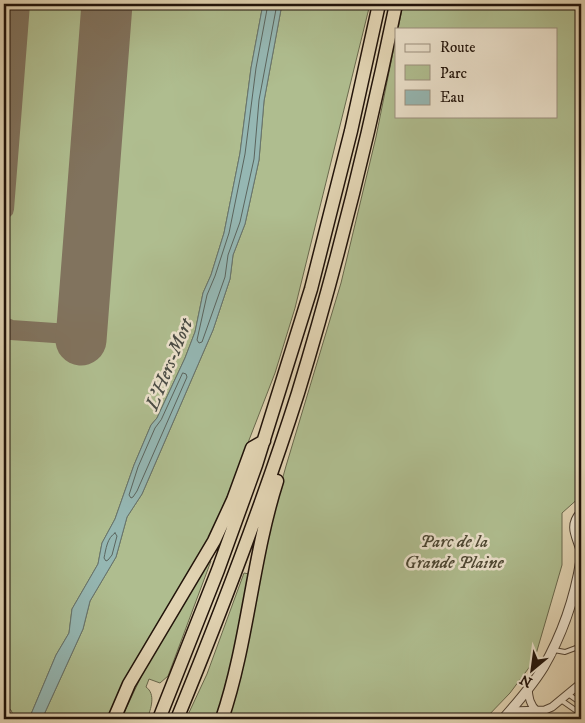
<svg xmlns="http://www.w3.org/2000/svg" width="585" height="723" font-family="'IM FELL DW Pica',serif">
  <rect width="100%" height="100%" fill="#e1d3b2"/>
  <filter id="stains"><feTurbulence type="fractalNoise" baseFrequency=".004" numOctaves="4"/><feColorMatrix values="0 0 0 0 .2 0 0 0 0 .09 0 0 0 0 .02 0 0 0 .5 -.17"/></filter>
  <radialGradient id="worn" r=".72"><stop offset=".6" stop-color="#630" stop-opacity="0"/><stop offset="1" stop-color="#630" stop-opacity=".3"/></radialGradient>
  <path fill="#afbd8f" stroke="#68684c" d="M25,4H90L66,313L60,324L53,327L15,326L8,324L4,320V274Z
    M123,4H263L251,68L240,153L224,233L211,275L203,293L195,332L185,358L157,418L151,425L134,465L115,519L102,543L98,564L72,609L69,633L56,655L29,719H11L13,715L11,710L4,707V333L10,336L97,343Z
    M282,4H370L295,308L275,373L220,515L196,562L108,719H42L83,629L90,601L116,557L127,517L142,494L213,330L230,279L233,255L245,224L259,160L264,101Z
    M403,4H581V496L562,513V565L534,661L510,693L485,719H228L241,677L264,545L286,466L341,283L376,137L396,37V116H556V29H398Z
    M210,560L211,561L168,676L160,683L149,679L146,687C156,694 151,709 147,719H121L149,660Z
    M244,573L249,574L232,673L217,719H186L207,674Z"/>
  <path fill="#95b7b3" stroke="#67756f" d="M263,4H282L264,101L259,160L245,224L233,255L230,279L213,330L142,494L127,517L116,557L90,601L83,629L42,719H29L56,655L69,633L72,609L98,564L102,543L115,519L134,465L151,425L157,418L185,358L195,332L203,293L211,275L224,233L240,153L251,68Z"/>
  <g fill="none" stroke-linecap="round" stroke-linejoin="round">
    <path stroke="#5b655e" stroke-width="1" d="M268,4L256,68L245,154L229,233L215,276L207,295L197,340L199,343L202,342L225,277L228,255L240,222L254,159L259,100L277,4
      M183,373L186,374L187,377L137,491L133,497L131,498L129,495L138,467L155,428L161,420Z
      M115,533L117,536L112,555L108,560L106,561L104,558C106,549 107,538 115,533Z"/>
    <path stroke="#81735e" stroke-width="20" d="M4,209L20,4
      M4,327L11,330L69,334L78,328L83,317"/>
    <path stroke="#81735e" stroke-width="51" d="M81,340L107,4"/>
    <g stroke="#514334" stroke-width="6">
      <path id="service" d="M554,650L565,652L581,646
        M568,694L581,703
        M561,700L581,714
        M536,719L537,711"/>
    </g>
    <g stroke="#514334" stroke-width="9">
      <path id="minor" d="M528,689C529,698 530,705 537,711
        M510,711L545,710L552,707L581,683"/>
    </g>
    <g stroke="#514334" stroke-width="11">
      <path id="tertiary" d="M581,513C569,526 577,536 581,550
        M503,719C517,703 532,686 543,668C562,635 575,597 581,560"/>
    </g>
    <g stroke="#21130a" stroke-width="15">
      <path id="motorway" d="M114,719L129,684L214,541L233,500L252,448L264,441
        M159,719L218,570L256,465L311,289L351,131L379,4
        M177,719C221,612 263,503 298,393C337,265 369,135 396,4
        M222,719C248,642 252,559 277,481"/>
    </g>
    <use href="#service" stroke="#ece2cd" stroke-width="4"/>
    <use href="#minor" stroke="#ece2cd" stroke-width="7"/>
    <use href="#tertiary" stroke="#ece2cd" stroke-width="9"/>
    <use href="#motorway" stroke="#e1d3b2" stroke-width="12"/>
  </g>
  <g text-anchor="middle" stroke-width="5" stroke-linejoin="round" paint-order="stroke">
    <g font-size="18" font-style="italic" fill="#4c4632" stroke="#ece2cd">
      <text x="454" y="547">Parc de la<tspan x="454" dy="21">Grande Plaine</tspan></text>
    </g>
    <g font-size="19" font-style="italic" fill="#4a4c45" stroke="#ece2cd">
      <text transform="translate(168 364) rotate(-68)" y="7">L'Hers-Mort</text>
    </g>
  </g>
  <rect width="585" height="723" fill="none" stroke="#e1d3b2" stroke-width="20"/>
  <rect x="5" y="5" width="575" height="713" fill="none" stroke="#21130a" stroke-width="2.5"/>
  <rect x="10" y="10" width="565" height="703" fill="none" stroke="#21130a"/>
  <rect x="395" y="28" width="162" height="90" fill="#ece2cd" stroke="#9b8f7f"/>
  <rect x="405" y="44" width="25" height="8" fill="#ece2cd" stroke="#9b8f7f"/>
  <text x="440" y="52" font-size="15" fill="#21130a">Route</text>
  <rect x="405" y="65" width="25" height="15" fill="#afbd8f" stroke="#9b8f7f"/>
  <text x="440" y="78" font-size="15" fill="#21130a">Parc</text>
  <rect x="405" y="90" width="25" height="15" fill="#95b7b3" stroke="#9b8f7f"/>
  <text x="440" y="102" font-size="15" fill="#21130a">Eau</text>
  <g transform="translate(532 670) rotate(209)" stroke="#ece2cd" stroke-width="4" paint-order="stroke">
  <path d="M0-4L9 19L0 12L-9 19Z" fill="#21130a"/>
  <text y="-8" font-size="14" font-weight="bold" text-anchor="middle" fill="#21130a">N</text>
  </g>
  <rect width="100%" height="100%" filter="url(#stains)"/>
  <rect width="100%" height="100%" fill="url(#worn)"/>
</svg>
